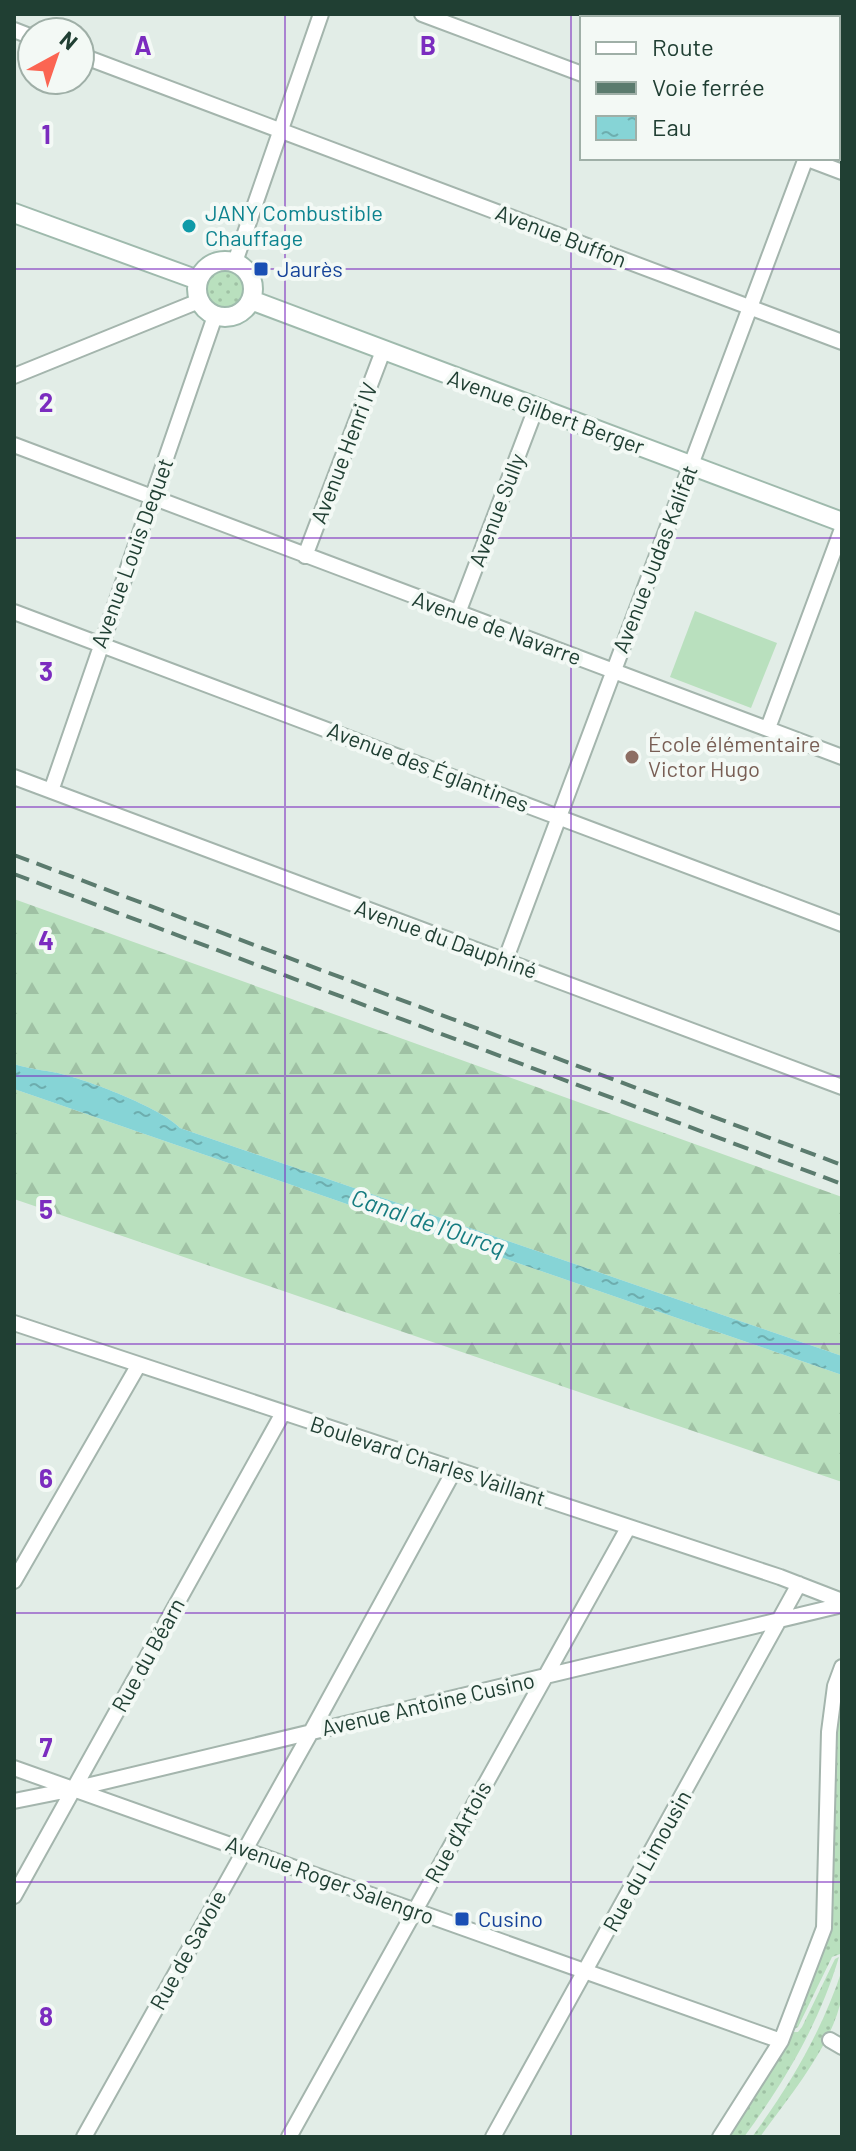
<svg xmlns="http://www.w3.org/2000/svg" width="856" height="2151" font-family="Barlow,sans-serif">
  <defs>
    <pattern id="grass-dots" width="8" height="8" patternUnits="userSpaceOnUse" patternTransform="scale(2)"><rect width="8" height="8" fill="#b9e0be"/><path d="M2 2h.1M6 6h.1" fill="none" stroke="#9fc1a4" stroke-width="1.8" stroke-linecap="round"/></pattern>
    <pattern id="forest-firs" width="22" height="20" patternUnits="userSpaceOnUse" patternTransform="scale(2)"><rect width="22" height="20" fill="#b9e0be"/><path d="M5 1l3.5 6h-7zM16 11l3.5 6h-7z" fill="#9fc1a4"/></pattern>
    <pattern id="water-ripples" width="26" height="14" patternUnits="userSpaceOnUse" patternTransform="scale(2)"><rect width="26" height="14" fill="#86d4d6"/><path d="M2 4q2-2 4 0t4 0M15 11q2-2 4 0t4 0" fill="none" stroke="#6dadae"/></pattern>
  </defs>
  <rect width="100%" height="100%" fill="#e2ede7"/>
  <path fill="url(#grass-dots)" d="M201 289a23 23 0 1 1 46 0a23 23 0 1 1-46 0Z
    M842,1685V1945L840,1954L832,1957L798,2027L794,2029L792,2028L831,1925L836,1730Z
    M839,1957C819,2024 785,2081 744,2137H730L732,2134L728,2131L791,2032H798L802,2027L835,1959Z
    M842,1970C842,1978 843,1987 842,1995C834,2044 788,2098 760,2137H752C790,2085 822,2031 842,1970Z"/>
  <path fill="url(#forest-firs)" d="M14,899L842,1197V1356L180,1128C162,1108 85,1079 58,1073C43,1070 29,1069 14,1064Z
    M14,1089L842,1375V1482L14,1199Z"/>
  <path fill="#b9e0be" d="M695,611L777,643L751,708L670,677Z"/>
  <path fill="url(#water-ripples)" d="M14,1064C29,1069 43,1070 58,1073C85,1079 162,1108 180,1128L842,1356V1375L14,1089Z"/>
  <g fill="none" stroke-linecap="round" stroke-linejoin="round">
    <g stroke="#a4b5ad" stroke-width="18">
      <path id="street" d="M422,14L582,74
        M14,30L32,37
        M80,55L842,342
        M838,73L842,62
        M805,158L842,172
        M235,262L321,14
        M14,376L199,301
        M14,445L842,757
        M305,556L383,351
        M14,612L842,924
        M458,613L536,408
        M768,728L842,529
        M14,777L842,1087
        M51,791L215,316
        M505,961L806,158
        M14,1323L780,1577L842,1601
        M14,1581L138,1366
        M14,1768L781,2041
        M14,1801L74,1789L842,1605
        M14,1896L283,1413
        M830,2040L842,2047
        M84,2137L311,1732L455,1469
        M289,2137L628,1528
        M493,2137L799,1584
        M720,2137L781,2041L824,1928L829,1732L835,1686L842,1667"/>
    </g>
    <g stroke="#9fbaad" stroke-width="22">
      <path id="secondary" d="M14,213L198,280
        M197 289a28 28 0 1 1 56 0a28 28 0 1 1-56 0Z
        M251,300L842,522"/>
    </g>
    <use href="#street" stroke="#fff" stroke-width="14"/>
    <use href="#secondary" stroke="#fff" stroke-width="18"/>
    <path stroke="#5b7b6e" stroke-width="4" stroke-dasharray="16 8" stroke-linecap="butt" d="M14,855L842,1165
      M14,874L842,1184"/>
  </g>
  <path fill="none" stroke="#7b2cbf" stroke-width="2" stroke-opacity="0.55" d="M285,14V2137M571,14V2137M14,269H842M14,538H842M14,807H842M14,1076H842M14,1344H842M14,1613H842M14,1882H842"/>
  <circle fill="#0f9aa8" stroke="#f3f9f5" stroke-width="3" cx="189" cy="226" r="8"/>
  <g fill="#1a4fb4" stroke="#f3f9f5" stroke-width="3">
    <rect x="253" y="261" width="16" height="16" rx="4"/>
    <rect x="454" y="1911" width="16" height="16" rx="4"/>
  </g>
  <circle fill="#8d6e63" stroke="#f3f9f5" stroke-width="3" cx="632" cy="757" r="8"/>
  <g text-anchor="middle" stroke-width="8" stroke-linejoin="round" paint-order="stroke">
    <g font-size="22" fill="#0d838f" stroke="#f3f9f5" text-anchor="start">
      <text x="205" y="221">JANY Combustible<tspan x="205" dy="25">Chauffage</tspan></text>
    </g>
    <g font-size="22" fill="#203f33" stroke="#f3f9f5">
      <text transform="translate(561 236) rotate(21)" y="8">Avenue Buffon</text>
      <text transform="translate(546 412) rotate(20)" y="8">Avenue Gilbert Berger</text>
      <text transform="translate(344 453) rotate(-69)" y="8">Avenue Henri IV</text>
      <text transform="translate(497 510) rotate(-69)" y="8">Avenue Sully</text>
      <text transform="translate(132 553) rotate(-70)" y="8">Avenue Louis Dequet</text>
      <text transform="translate(655 559) rotate(-69)" y="8">Avenue Judas Kalifat</text>
      <text transform="translate(497 628) rotate(20)" y="8">Avenue de Navarre</text>
      <text transform="translate(428 767) rotate(21)" y="8">Avenue des Églantines</text>
      <text transform="translate(446 939) rotate(20)" y="8">Avenue du Dauphiné</text>
      <text transform="translate(428 1461) rotate(18)" y="8">Boulevard Charles Vaillant</text>
      <text transform="translate(148 1655) rotate(-61)" y="8">Rue du Béarn</text>
      <text transform="translate(428 1704) rotate(-13)" y="8">Avenue Antoine Cusino</text>
      <text transform="translate(458 1832) rotate(-61)" y="8">Rue d'Artois</text>
      <text transform="translate(647 1861) rotate(-61)" y="8">Rue du Limousin</text>
      <text transform="translate(330 1880) rotate(20)" y="8">Avenue Roger Salengro</text>
      <text transform="translate(188 1950) rotate(-61)" y="8">Rue de Savoie</text>
    </g>
    <g font-size="22" fill="#164399" stroke="#f3f9f5" text-anchor="start">
      <text x="277" y="277">Jaurès</text>
      <text x="478" y="1927">Cusino</text>
    </g>
    <g font-size="22" fill="#785e54" stroke="#f3f9f5" text-anchor="start">
      <text x="648" y="752">École élémentaire<tspan x="648" dy="25">Victor Hugo</tspan></text>
    </g>
    <g font-size="24" font-style="italic" fill="#167c80" stroke="#f3f9f5">
      <text transform="translate(428 1223) rotate(19)" y="8">Canal de l'Ourcq</text>
    </g>
  </g>
  <g font-size="26" text-anchor="middle" font-weight="bold" fill="#7b2cbf" stroke="#f3f9f5" stroke-width="8" stroke-linejoin="round" paint-order="stroke">
    <text x="143" y="55">A</text>
    <text x="428" y="55">B</text>
    <text x="46" y="144">1</text>
    <text x="46" y="412">2</text>
    <text x="46" y="681">3</text>
    <text x="46" y="950">4</text>
    <text x="46" y="1219">5</text>
    <text x="46" y="1488">6</text>
    <text x="46" y="1757">7</text>
    <text x="46" y="2026">8</text>
  </g>
  <rect width="856" height="2151" fill="none" stroke="#203f33" stroke-width="32"/>
  <rect x="580" y="16" width="260" height="144" fill="#f3f9f5" stroke="#9fafa7" stroke-width="2"/>
  <rect x="596" y="42" width="40" height="12" fill="#ffffff" stroke="#9fafa7" stroke-width="2"/>
  <text x="652" y="56" font-size="24" fill="#203f33">Route</text>
  <rect x="596" y="82" width="40" height="12" fill="#5b7b6e" stroke="#9fafa7" stroke-width="2"/>
  <text x="652" y="96" font-size="24" fill="#203f33">Voie ferrée</text>
  <rect x="596" y="116" width="40" height="24" fill="url(#water-ripples)" stroke="#9fafa7" stroke-width="2"/>
  <text x="652" y="136" font-size="24" fill="#203f33">Eau</text>
  <g transform="translate(56 56) rotate(40)"><circle r="38" fill="#f3f9f5" stroke="#9fafa7" stroke-width="2"/>
  <path d="M0-6L14 30L0 20L-14 30Z" fill="#fb6552"/>
  <text y="-12" font-size="22" font-weight="bold" text-anchor="middle" fill="#203f33">N</text>
  </g>
</svg>
